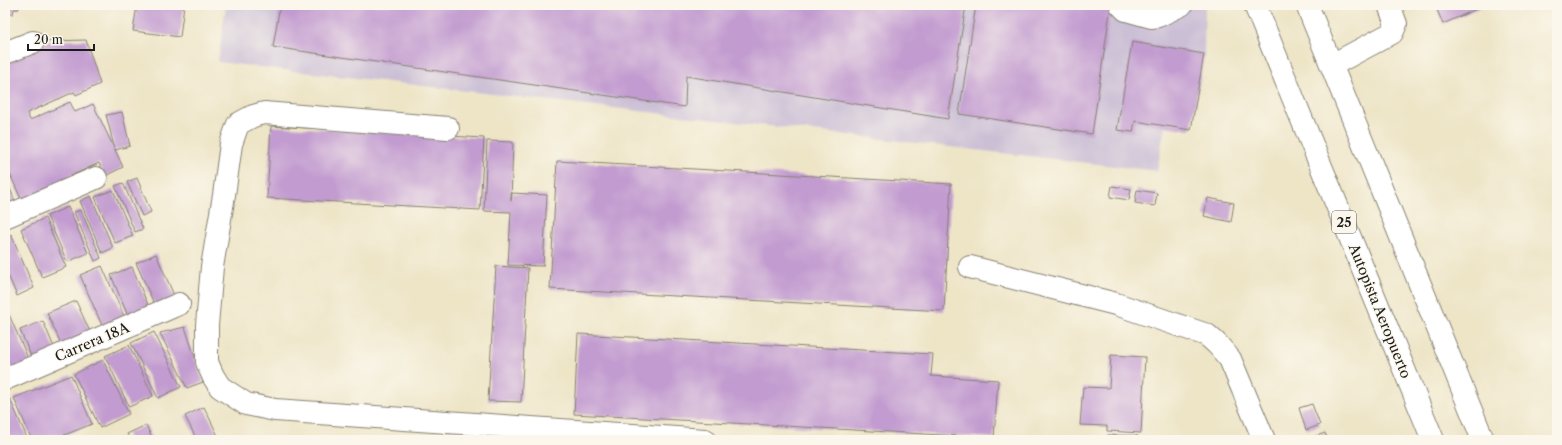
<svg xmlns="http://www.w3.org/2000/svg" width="1562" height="445" font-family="'Libre Caslon Text',serif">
  <rect width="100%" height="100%" fill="#fbf7ec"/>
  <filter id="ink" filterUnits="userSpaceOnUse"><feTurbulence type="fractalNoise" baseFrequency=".025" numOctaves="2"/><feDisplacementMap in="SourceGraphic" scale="8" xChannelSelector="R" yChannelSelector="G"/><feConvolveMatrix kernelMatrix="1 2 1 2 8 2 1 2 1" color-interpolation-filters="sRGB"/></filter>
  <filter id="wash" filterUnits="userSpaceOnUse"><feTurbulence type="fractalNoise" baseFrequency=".012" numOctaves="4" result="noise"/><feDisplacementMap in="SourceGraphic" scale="16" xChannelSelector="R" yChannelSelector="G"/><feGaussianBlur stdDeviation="0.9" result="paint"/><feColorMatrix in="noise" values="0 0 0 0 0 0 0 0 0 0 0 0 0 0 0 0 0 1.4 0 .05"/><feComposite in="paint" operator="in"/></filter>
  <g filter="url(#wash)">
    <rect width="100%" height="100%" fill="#eee5c7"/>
    <path fill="#cbbfd5" d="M226,5H1205L1204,54L1191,130L1165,126L1157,171L218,62Z"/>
    <g id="blocks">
      <path fill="#c29cd0" d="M5,5H19V9H14L13,14H5Z
        M137,5H184L180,37L133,31Z
        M280,5H966L948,119L686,76L685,107L273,47Z
        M976,5H1111L1092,134L959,114Z
        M1435,5H1485L1443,24Z
        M86,40L100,84L76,95L74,92L27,113L30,120L70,102L75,112L93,104L115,150L106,115L122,112L130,146L115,150L123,167L105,176L99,163L70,176L71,181L22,201L5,163V62L50,41Z
        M1132,42L1204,54L1191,130L1135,121L1133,132L1117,130Z
        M271,126L484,138L480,210L267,198Z
        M487,141L513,142L511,201L512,193L547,195L543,266L508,265L511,212L484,211Z
        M557,161L951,184L944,311L550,289Z
        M5,177L16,203L5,207Z
        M137,178L151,212L142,216L127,182Z
        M123,183L143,229L135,232L115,186Z
        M1112,186L1131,189L1129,200L1110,197Z
        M113,190L133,236L115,243L95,197Z
        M1137,190L1157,193L1155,206L1135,203Z
        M91,196L113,248L102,253L80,201Z
        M1208,198L1234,203L1231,222L1204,216Z
        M68,207L88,253L67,262L47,216Z
        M81,210L101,258L95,261L74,212Z
        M45,218L66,267L42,277L21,229Z
        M11,234L34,288L17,296L5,268V237Z
        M156,254L176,300L156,308L136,263Z
        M102,266L126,321L104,330L80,275Z
        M496,266L528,268L521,402L488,401Z
        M132,267L151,312L130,321L111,275Z
        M76,301L91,334L62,346L47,313Z
        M7,310L30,363L5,374V311Z
        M43,321L56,352L33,361L20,330Z
        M185,327L203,382L187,388L160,333Z
        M154,332L181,387L158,398L131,343Z
        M578,334L933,354L931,376L998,380L994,438L574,414Z
        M129,345L153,396L129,407L105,356Z
        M1111,355L1145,357L1141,433L1107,431V426L1080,425L1083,387L1109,388Z
        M103,360L129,414L100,428L74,374Z
        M71,375L92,424L52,440H32L14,398Z
        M10,399L28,440H5V402Z
        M1312,404L1320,425L1306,430L1299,408Z
        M204,407L220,440H197L185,416Z
        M146,425L153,440H130L127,434Z
        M1325,433L1328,440H1305Z
        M1108,435L1138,436V440H1107Z"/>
    </g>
  </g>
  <g filter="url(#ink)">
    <use href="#blocks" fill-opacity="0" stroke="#858072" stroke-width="1"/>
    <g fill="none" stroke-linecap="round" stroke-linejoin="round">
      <g stroke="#858072" stroke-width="24">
        <path id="minor" d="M1121,5L1126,10L1151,17L1158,16L1181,5
          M5,53L33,42
          M1332,65L1392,33L1396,24L1389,5
          M448,128L264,113L253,116L238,124L231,144L224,195L212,267L207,325V362L213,376L220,387L246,404L275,410L705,440
          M5,217L96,178
          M970,267L1116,304L1207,335L1217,344L1230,359L1264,440
          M5,379L179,304"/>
      </g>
      <g stroke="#858072" stroke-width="24">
        <path id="highway" d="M1255,5L1433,440
          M1307,5L1483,440"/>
      </g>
      <use href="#minor" stroke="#fff" stroke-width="22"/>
      <use href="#highway" stroke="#fff" stroke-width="22"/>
    </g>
  </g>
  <g text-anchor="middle" stroke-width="3" stroke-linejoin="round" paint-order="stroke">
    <rect fill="#fbf7ec" stroke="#5f5e5a" stroke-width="1" x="1332" y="211" width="24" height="22" rx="3"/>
    <g font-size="13" font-weight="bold" fill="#1c1c1c">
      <text x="1344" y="227">25</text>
    </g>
    <g font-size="14" fill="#1c1c1c" stroke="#fbf7ec">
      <text transform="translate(1380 311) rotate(68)" y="5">Autopista Aeropuerto</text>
      <text transform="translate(92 342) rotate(-23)" y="5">Carrera 18A</text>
    </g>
  </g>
  <rect width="1562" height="445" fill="none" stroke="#fbf7ec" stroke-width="20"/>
  <path d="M28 44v6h66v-6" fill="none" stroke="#1c1c1c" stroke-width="2"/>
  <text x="34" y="44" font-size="12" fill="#1c1c1c" stroke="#fbf7ec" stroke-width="3" paint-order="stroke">20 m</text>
</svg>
